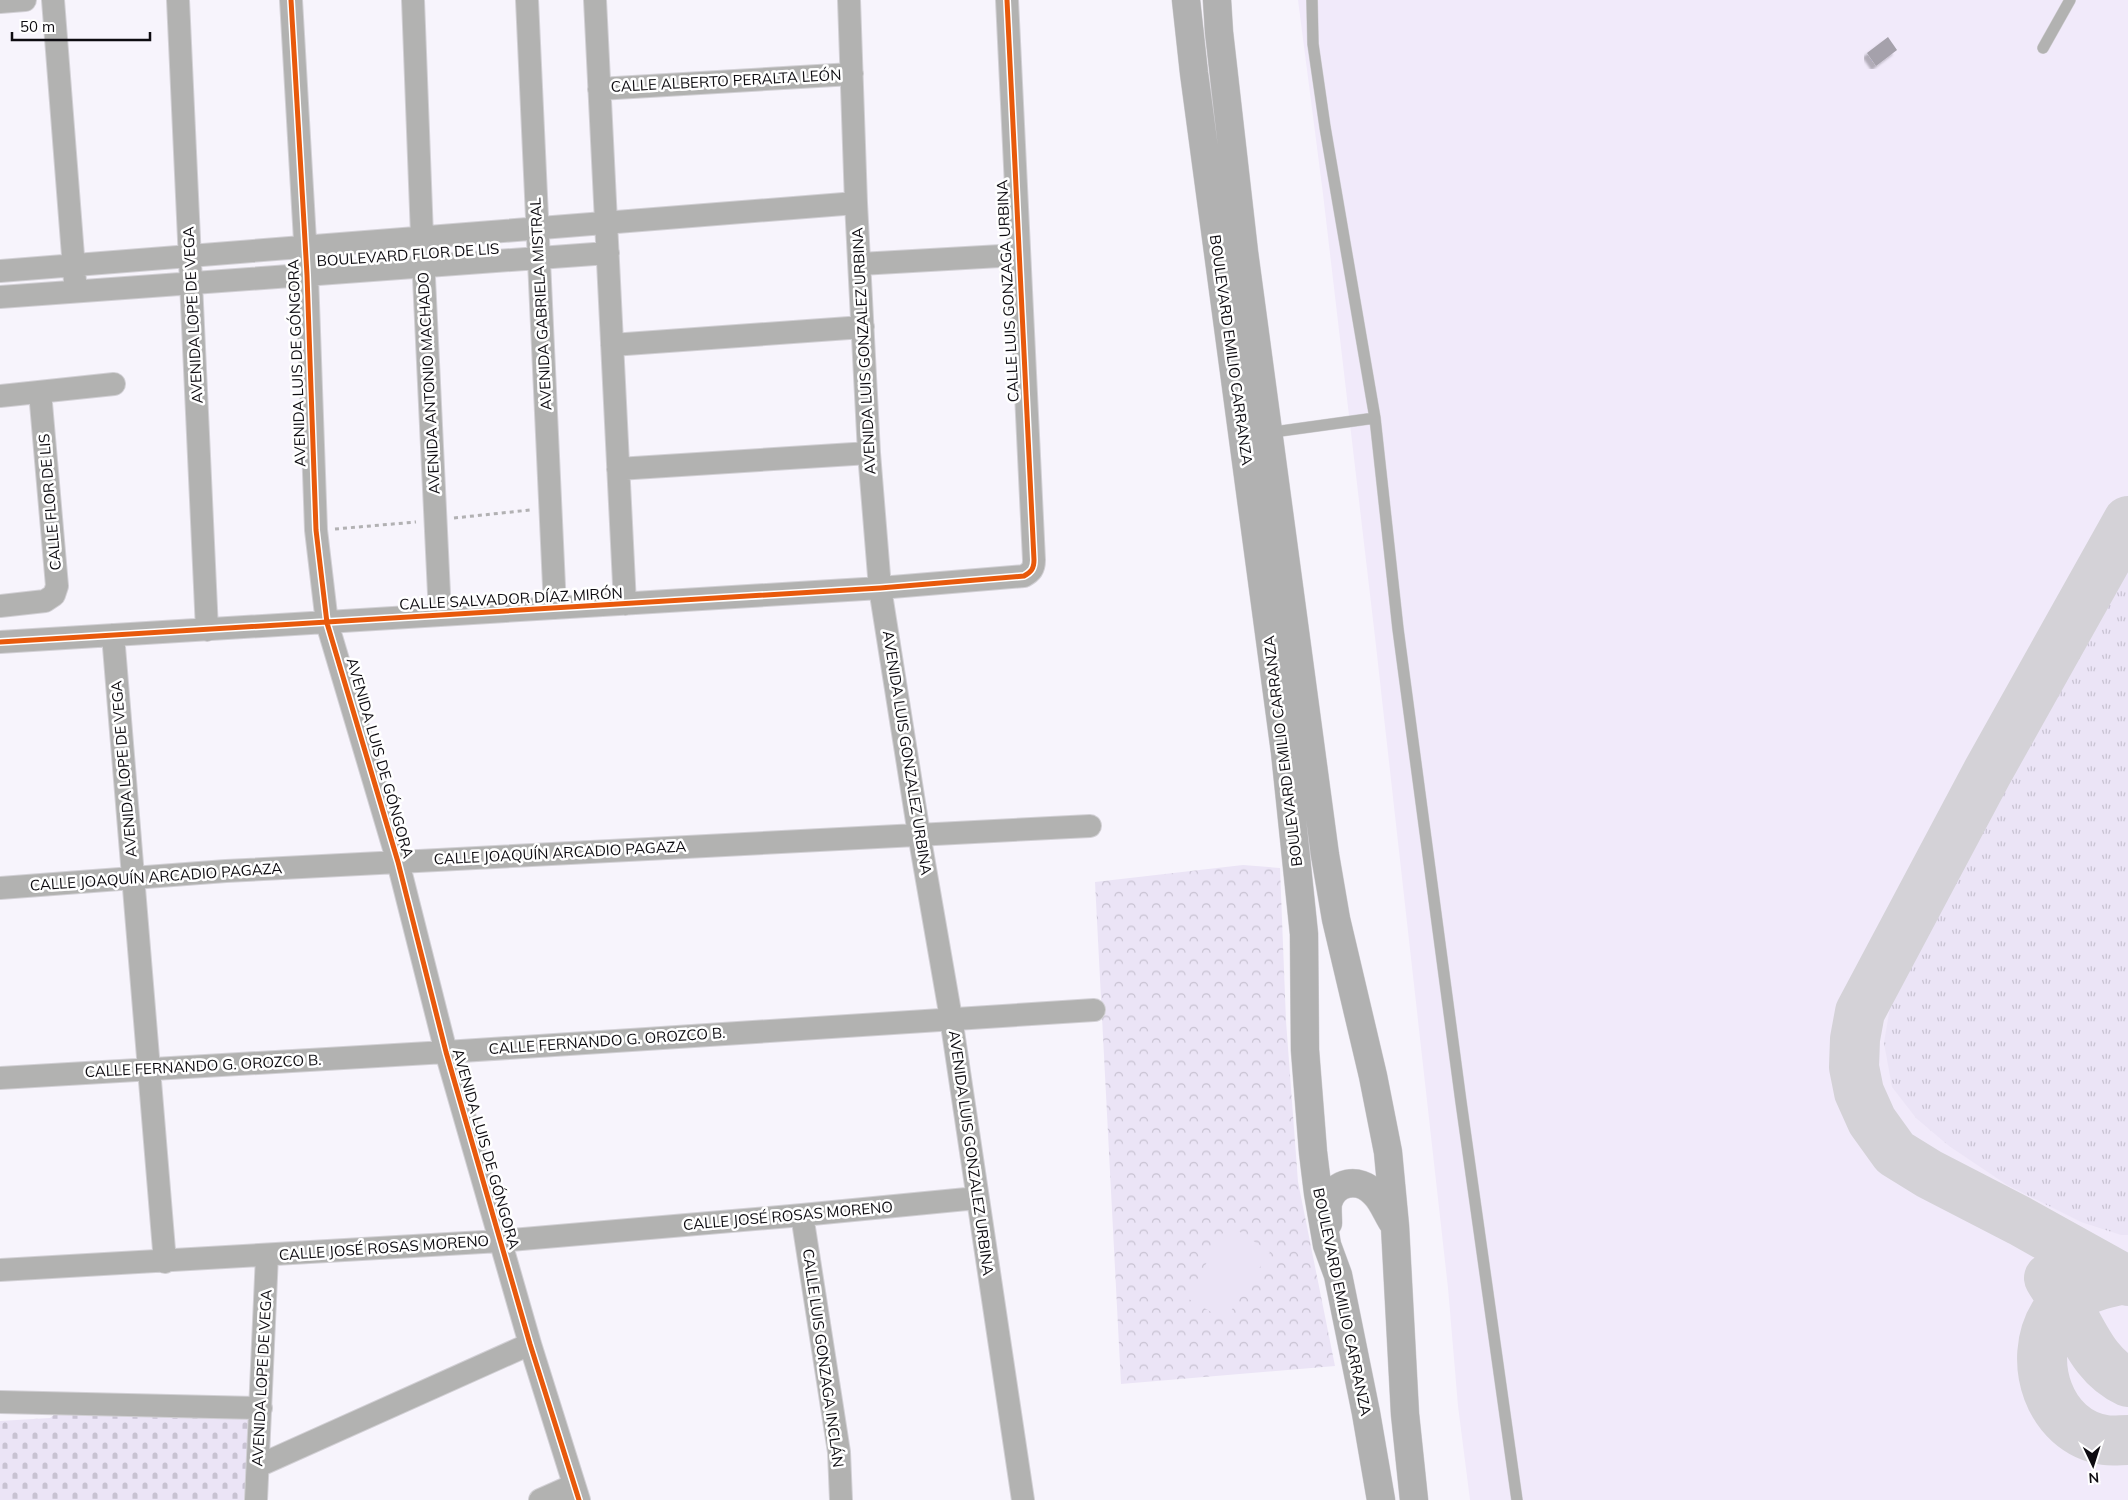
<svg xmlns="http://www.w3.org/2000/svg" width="2128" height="1500" font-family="Mulish,sans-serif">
  <defs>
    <pattern id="grass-tufts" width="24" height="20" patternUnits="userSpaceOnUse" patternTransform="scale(1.25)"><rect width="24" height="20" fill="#ebe4f6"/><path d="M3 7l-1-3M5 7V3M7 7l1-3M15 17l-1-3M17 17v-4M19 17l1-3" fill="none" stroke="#c8c2d2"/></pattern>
    <pattern id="cemetery-stones" width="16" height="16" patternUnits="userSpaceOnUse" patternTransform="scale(1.25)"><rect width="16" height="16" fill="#ebe4f6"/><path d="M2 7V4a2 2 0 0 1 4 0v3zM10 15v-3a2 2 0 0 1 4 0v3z" fill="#c8c2d2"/></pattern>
    <pattern id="park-crowns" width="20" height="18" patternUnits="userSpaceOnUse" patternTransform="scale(1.25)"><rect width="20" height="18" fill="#ebe4f6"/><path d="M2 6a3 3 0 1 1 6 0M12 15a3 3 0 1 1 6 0" fill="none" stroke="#c8c2d2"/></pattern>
    <filter id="shadow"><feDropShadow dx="-4.5" dy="4.5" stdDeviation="1" flood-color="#0004"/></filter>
  </defs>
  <rect width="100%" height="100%" fill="#f7f4fc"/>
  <path fill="#f1eafa" d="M1298,0H2128V1500H1470L1458,1406L1448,1288L1375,637L1323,194Z"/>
  <path fill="url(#grass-tufts)" d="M2128,554V1235H2121L2081,1222L2007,1185L1949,1146L1916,1118L1892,1087L1884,1043L1891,1001L1941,890Z"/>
  <path fill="url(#cemetery-stones)" d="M60,1410L254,1419L249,1500H0V1421L50,1418Z"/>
  <path fill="url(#park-crowns)" d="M1243,865L1280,868L1286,1021L1298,1182L1335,1366L1121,1384L1095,882Z"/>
  <path fill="#ebe4f6" d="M1228,1224L1270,1252L1225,1320L1187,1298Z"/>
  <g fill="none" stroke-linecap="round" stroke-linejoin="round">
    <path stroke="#d4d2d7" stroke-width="50" d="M2128,521L1987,773L1860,1012L1855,1039L1854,1067L1859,1092L1872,1121L1895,1153L1929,1174L2020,1221L2128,1281
      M2049,1278C2054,1287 2061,1296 2066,1304C2084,1334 2095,1367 2128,1382
      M2128,1278C2112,1282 2091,1285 2077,1295C2069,1300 2060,1307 2054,1315C2026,1360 2049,1432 2105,1440C2112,1441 2121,1440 2128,1440"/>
  </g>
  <path fill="#a5a1ab" filter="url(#shadow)" d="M1888,37L1897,50L1876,66L1867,53Z"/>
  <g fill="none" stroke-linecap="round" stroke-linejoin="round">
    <g stroke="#d2d0d5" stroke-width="12">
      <path id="lane" d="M1312,0L1313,44L1325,127L1375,418L1398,629L1461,1102L1517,1500
        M2043,48L2070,0
        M1266,433L1375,418"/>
    </g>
    <g stroke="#d2d0d5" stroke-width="24">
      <path id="street" d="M53,0L75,281
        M178,0L207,630
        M291,0L307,275L316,530L327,623L398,862L446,1052L530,1344L579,1500
        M413,0L422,236L440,615
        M527,0L555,608
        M595,0L625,604
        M849,0L856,203L869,453L880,588L919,834L951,1018L1023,1500
        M0,2L25,0
        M599,89L852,74
        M860,264L1019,255
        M0,271L856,203
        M0,297L608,253
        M612,345L863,327
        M0,396L114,384
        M618,469L869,453
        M0,606L45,601L54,595L57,586L40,392
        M113,635L165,1262
        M0,642L880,588L1024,576C1031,572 1034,569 1034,560L1007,0
        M0,888L226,871L1090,826
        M0,1078L446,1052L1094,1010
        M802,1215L839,1452L841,1500
        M0,1270L500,1241L802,1215L977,1198
        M0,1402L261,1408
        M258,1466L530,1344
        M256,1500L267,1255
        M540,1500L574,1485"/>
    </g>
    <g stroke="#d2d0d5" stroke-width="29">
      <path id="secondary" d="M1186,0L1194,73L1285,752L1304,934L1305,1050L1313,1152L1318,1193L1327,1245L1338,1275L1366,1413L1381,1500
        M1217,0L1219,32L1244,252L1325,855L1336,919L1373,1076L1388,1152L1395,1226L1405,1414L1414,1500
        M1328,1223C1328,1217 1327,1209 1328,1203C1334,1181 1359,1177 1374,1193C1382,1200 1387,1214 1393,1223"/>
    </g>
    <path stroke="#b2b1b3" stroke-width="3" stroke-dasharray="4 4" stroke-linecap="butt" d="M454,518L530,510
      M335,529L416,522"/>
    <use href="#lane" stroke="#b2b2b1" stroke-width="11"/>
    <use href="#street" stroke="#b2b2b1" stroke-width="22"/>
    <use href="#secondary" stroke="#b1b1b1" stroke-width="28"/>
    <g stroke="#fff" stroke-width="8">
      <path id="cycleway" d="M291,0L307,275L316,530L327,623L398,862L446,1052L530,1344L579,1500
        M0,642L880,588L1024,576C1031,572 1034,569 1034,560L1007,0"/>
    </g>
    <use href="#cycleway" stroke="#e8590c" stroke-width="5"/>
  </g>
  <g text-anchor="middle" stroke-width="5" stroke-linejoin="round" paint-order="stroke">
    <g font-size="15" fill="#0d0b10" stroke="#fff">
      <text transform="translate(726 81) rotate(-3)" y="5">CALLE ALBERTO PERALTA LEÓN</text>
      <text transform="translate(408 255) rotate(-4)" y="5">BOULEVARD FLOR DE LIS</text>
      <text transform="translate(1008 291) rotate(-93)" y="5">CALLE LUIS GONZAGA URBINA</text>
      <text transform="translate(541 304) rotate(-93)" y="5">AVENIDA GABRIELA MISTRAL</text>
      <text transform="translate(193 315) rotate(-93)" y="5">AVENIDA LOPE DE VEGA</text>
      <text transform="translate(1231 350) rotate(82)" y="5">BOULEVARD EMILIO CARRANZA</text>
      <text transform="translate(864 351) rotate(-93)" y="5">AVENIDA LUIS GONZALEZ URBINA</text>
      <text transform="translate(297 363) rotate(-92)" y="5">AVENIDA LUIS DE GÓNGORA</text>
      <text transform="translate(429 383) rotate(-93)" y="5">AVENIDA ANTONIO MACHADO</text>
      <text transform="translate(50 502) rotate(-95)" y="5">CALLE FLOR DE LIS</text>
      <text transform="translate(511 599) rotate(-3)" y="5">CALLE SALVADOR DÍAZ MIRÓN</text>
      <text transform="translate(1283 751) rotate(-97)" y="5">BOULEVARD EMILIO CARRANZA</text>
      <text transform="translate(907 753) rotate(81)" y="5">AVENIDA LUIS GONZALEZ URBINA</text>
      <text transform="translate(380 758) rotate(74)" y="5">AVENIDA LUIS DE GÓNGORA</text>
      <text transform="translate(124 769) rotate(-95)" y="5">AVENIDA LOPE DE VEGA</text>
      <text transform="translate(560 853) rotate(-3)" y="5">CALLE JOAQUÍN ARCADIO PAGAZA</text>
      <text transform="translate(156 877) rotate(-4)" y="5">CALLE JOAQUÍN ARCADIO PAGAZA</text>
      <text transform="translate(607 1041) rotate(-4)" y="5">CALLE FERNANDO G. OROZCO B.</text>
      <text transform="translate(203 1066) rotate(-3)" y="5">CALLE FERNANDO G. OROZCO B.</text>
      <text transform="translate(486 1149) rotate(74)" y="5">AVENIDA LUIS DE GÓNGORA</text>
      <text transform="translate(971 1153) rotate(82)" y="5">AVENIDA LUIS GONZALEZ URBINA</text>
      <text transform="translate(788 1216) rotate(-5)" y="5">CALLE JOSÉ ROSAS MORENO</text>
      <text transform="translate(384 1248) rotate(-4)" y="5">CALLE JOSÉ ROSAS MORENO</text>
      <text transform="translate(1342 1302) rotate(78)" y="5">BOULEVARD EMILIO CARRANZA</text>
      <text transform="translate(823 1358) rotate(82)" y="5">CALLE LUIS GONZAGA INCLÁN</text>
      <text transform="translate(262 1378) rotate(-87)" y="5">AVENIDA LOPE DE VEGA</text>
    </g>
  </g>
  <g transform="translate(2093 1465) rotate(176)" stroke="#ffffff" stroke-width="4" paint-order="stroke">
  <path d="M0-4L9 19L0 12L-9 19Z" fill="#0d0b10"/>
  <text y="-8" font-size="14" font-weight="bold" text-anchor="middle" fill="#0d0b10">N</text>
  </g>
  <path d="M12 32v8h138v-8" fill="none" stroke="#0d0b10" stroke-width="2.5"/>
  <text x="20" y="32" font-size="15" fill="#0d0b10" stroke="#ffffff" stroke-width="4" paint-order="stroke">50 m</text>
</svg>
